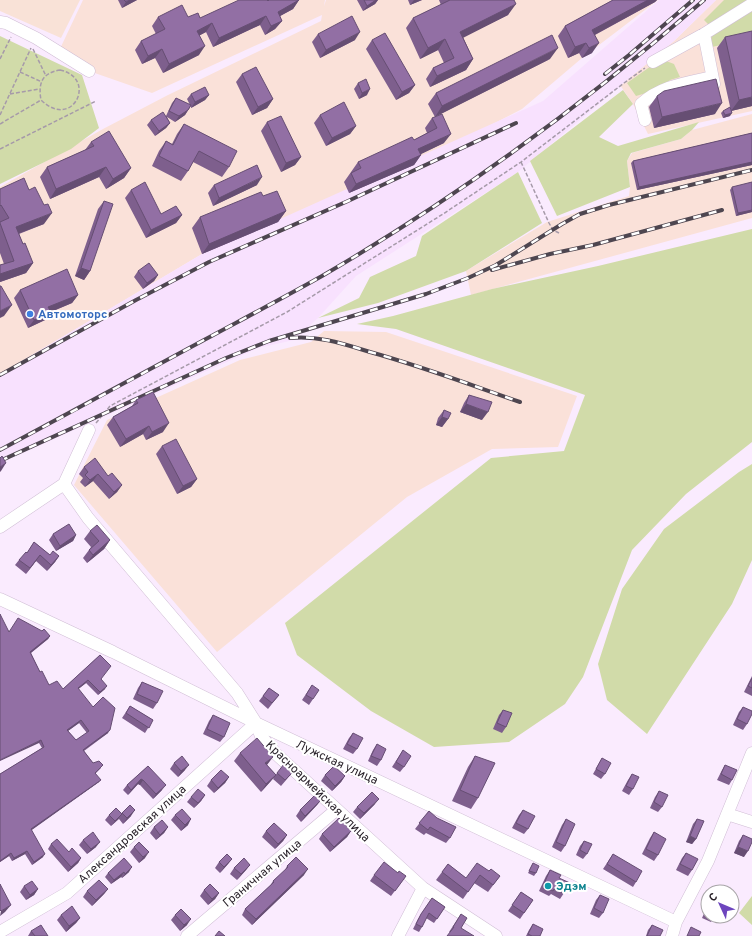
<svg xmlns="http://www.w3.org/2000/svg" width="752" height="936" font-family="Overpass,sans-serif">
  <rect width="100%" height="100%" fill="#faebfe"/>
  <path fill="#f9e2d7" d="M0,0H80L61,38L0,11Z"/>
  <path fill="#fae1d9" d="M83,0H325L324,6L326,0H658L582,58L522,109L446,148L349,193L202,254L0,374V187L103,129L168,95L321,21L322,15L152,93L89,71L58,53Z
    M716,0H752V111L648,134L633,104L620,85L674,41Z
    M752,114V218L471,295L466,271L547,222L629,196L630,187L627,161L632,153L681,139L692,130Z
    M324,331L386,332L577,396L558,447L492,449L407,497L217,652L74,485L107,420L240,360L311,342Z"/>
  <path fill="#f8e1fe" d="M659,0H716L674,41L518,172L356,276L318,318L294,340L258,348L0,463V374L202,254L543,101Z"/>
  <path fill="#d1dba9" d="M724,0H751L710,26L704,20Z
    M752,6V38L712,47L711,34Z
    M0,36L82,75L99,128L71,149L0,184Z
    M661,59L674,64L680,77L670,80L663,88L636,96L627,83Z
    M623,90L633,104L599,137L618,146L699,122L692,130L681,139L631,153L627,161L630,187L557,216L530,161Z
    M518,172L542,223L466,271L378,303L318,318L359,298L370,277L416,256L422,236Z
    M752,229V442L686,494L632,550L583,677L565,704L509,742L434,747L371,711L297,655L285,623L491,458L564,451L585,395L396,329L357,324L393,316L492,289L598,266Z
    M752,464V560L732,604L647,734L607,700L598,664L622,589L664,529L739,472Z
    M752,896V925L739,913Z"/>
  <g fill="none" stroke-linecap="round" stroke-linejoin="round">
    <g stroke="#d0bed5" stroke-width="13">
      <path id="minor" d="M0,22L6,23L36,38L89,71
        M704,34L714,84
        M653,62L704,34L752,4
        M645,120L641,104C661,86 686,83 712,77
        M64,484L88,518L237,693L256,723L261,736L275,753L423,888L496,936
        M0,527L64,484L89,430
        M0,599L113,652L256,723L676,922
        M727,814L752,822
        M0,932L67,893L256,723
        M187,936L336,810
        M398,936L423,888
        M672,936L676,922L708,861L752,753"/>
    </g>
    <path stroke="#a69aa9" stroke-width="1.5" stroke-dasharray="4 2" stroke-linecap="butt" d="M33,49L46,76
      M0,59L11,37
      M60,70C98,78 73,131 41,100C38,83 42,73 60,70Z
      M20,72L42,82
      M10,94L39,89
      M0,115L31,48
      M0,124L41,100
      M0,149L96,101
      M521,162L549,223L553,230L559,233
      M96,423L110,406L287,312L443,214L521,162L624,83L645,68"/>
    <use href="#minor" stroke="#fff" stroke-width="12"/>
    <g stroke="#4e4650" stroke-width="4">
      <path id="rail" d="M605,74L629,55L693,0
        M492,270L550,254L593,245L722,210
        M290,338C318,335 344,344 370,352C421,366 471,385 520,402
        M0,375L136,300L209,262L348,201L516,123
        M0,450C68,414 136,377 204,340C243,319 283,298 322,276C458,197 586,103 704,0
        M0,461L226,358L269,341L426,294L468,278L496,265L562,224L580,214L609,205L752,170"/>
    </g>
    <use href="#rail" stroke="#fff" stroke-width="2.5" stroke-dasharray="8" stroke-linecap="butt"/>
  </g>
  <path fill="#7e5f8d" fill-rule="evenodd" d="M118,0H137L122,8Z
    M299,0L293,9L280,16L282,21L275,29L265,35L260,25L213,47L206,32L200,35L199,55L163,73L155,58L142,64L135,50L141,41L156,34L152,26L158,17H188L200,18L268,1Z
    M357,0H378L375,4L363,11Z
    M408,0H422L410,5Z
    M439,0H514L508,15L463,37L473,59L466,70L430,87L426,79L433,68L444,63L438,50L420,59L406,28L413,18L441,5Z
    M613,0H657L655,2L595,35L592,53L582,58L579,53L568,58L558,36L565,26Z
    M318,34L355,40L320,58L312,42Z
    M725,37L752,106L731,111L717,48Z
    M372,40L415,85L409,93L396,100L366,49Z
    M550,59L436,116L444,143L420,154L421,155L414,165L349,193L344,182L358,162L414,140L427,133L425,128L432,118L435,117L428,104L436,93Z
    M242,74L273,99L267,108L252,115L236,82Z
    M358,83L367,95L359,99L354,89Z
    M191,94L209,95L205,100L191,108V106L185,115L175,122L167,117L170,123L166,128L155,136L147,125L151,120L166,116L172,103L176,98L190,105L187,99Z
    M657,96L715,114L654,128L649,107Z
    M723,111L730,116L723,118L721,113Z
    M320,115L356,126L350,134L326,146L314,123Z
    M267,122L301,157L295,165L281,172L261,131Z
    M184,124L229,167L222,177L193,162L188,171L181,181L152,166L159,151L166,141L172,144L177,134Z
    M752,133V165L637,190L631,163L633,161Z
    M91,142L131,168L124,178L106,189L99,177L50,199L40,177L47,167L85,150Z
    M214,185H257L213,206L208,193Z
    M732,187L752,212L736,216L730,190Z
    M0,189L44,224L19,234L23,244L33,263L26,273L0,282V265L4,264L0,253Z
    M131,190L161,214L182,215L176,223L146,238L125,198Z
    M263,196L286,211L278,222L202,254L192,228L200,217Z
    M104,201L90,271L84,280L75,276L98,209Z
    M138,271L158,275L154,281L143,289L134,277Z
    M20,290L78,295L72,303L51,312L45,320L28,328L14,298Z
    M469,395L482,420L460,412L464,403Z
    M136,400L163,432L146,440L143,434L120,447L107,425L113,417L132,406Z
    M444,410L448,419L442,427L436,425L438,418Z
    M162,446L197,479L191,487L177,494L156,454Z
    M84,467L108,476L122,485L117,492L109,499L93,481L85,487L80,482L83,478L79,474Z
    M90,531L110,540L104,549L87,563L83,558L89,550L91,547L84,539Z
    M53,534L76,535L73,541L56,551L49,540Z
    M34,542L50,555L59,556L55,562L47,571L36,561L26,574L15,565L19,560L27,553Z
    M9,632L50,636L48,639L31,653L40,672L49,685L63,689L100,655L101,679L105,689L98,695L86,683L78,689L108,733L84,751L93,763L101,768L95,774L99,782L31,830L43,857L32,865L25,854L12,861L9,856L0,862V774L42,748L39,743ZM79,723L87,733L76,740L68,731Z
    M752,676V696L744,692Z
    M142,682L157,703L153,709L133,699L138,688Z
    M312,685L313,699L309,705L302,700Z
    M269,688L279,695L268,709L259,701Z
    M130,706L153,720L145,733L122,718Z
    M743,707L747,724L743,730L733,725L739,712Z
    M503,710L506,727L502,733L493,729L499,715Z
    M213,715L224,737L220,742L203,734L209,721Z
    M353,733L357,749L353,754L343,749L349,738Z
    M377,744L381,760L377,766L368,761L373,750Z
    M403,750L404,767L400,772L392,767Z
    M240,753L267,765L276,775L270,782L261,792L234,761Z
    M475,756L478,798L471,809L452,801L468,767Z
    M602,758L605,774L601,779L593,774Z
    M174,763L185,770L178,777L170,769Z
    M725,765L732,780L729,785L717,780L722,770Z
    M148,766L162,790L153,799L140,785L138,784L128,795L123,790L127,785Z
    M293,772L281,786L273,779L277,773Z
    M632,774L633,789L629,795L622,791L628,780Z
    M325,775L345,776L341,782L332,791L321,781Z
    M229,777L225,783L214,793L207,786L211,780Z
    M659,791L662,807L658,812L650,808L655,797Z
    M205,795L201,801L194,808L187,802L191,797Z
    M321,800L317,805L301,822L296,816L300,810Z
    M375,804L360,819L353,812L357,807Z
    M523,810L528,829L524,834L512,828L519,815Z
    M429,811L450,838L446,843L426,833L424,835L415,829Z
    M122,813L131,816L123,824L119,819L111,826L105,820L109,815Z
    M175,815L188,825L181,831L171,820Z
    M566,819L565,846L561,852L552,847L562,825Z
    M697,819L696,839L692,844L686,842L693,824Z
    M154,827H168L164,833L156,840L150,833Z
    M266,831L287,835L283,841L275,849L262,837Z
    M351,831L347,837L330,852L319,839L322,834Z
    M654,832L658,855L654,861L642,854L650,838Z
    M743,835L744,857L734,853L739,841Z
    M83,840L96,847L87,854L79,845Z
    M584,841L587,854L583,859L576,855L580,846Z
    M51,844L69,852L81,858L78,863L68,872L48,849Z
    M134,847L145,858L139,863L130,852Z
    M686,853L692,870L688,876L676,870L682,858Z
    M613,854L636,882L633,887L603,869Z
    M232,859L228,864L220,873L215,868L219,862Z
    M533,863L536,873L534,876L528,873Z
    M448,864L466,878L489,871L500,876L488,892L474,883L463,899L436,880Z
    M250,865L246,870L237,880L230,874L234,868Z
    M287,866L304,875L252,925L242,915L245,909L270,886L273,881L284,872Z
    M550,870L559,878L564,893L560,899L551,894L549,896L539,891L546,876Z
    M129,872L122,878L121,877L111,884L105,877L108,873Z
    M398,873L406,876L391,896L370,881L374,875Z
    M24,886L38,889L34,895L26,900L20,892Z
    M108,889L104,894L92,906L83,897L87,891Z
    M204,890L219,893L215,899L208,905L200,896Z
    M521,892L533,900L520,919L508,911Z
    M600,895L603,913L599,918L590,914L596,900Z
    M432,898L445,907L434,923L426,918L422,927L419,932L413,929L418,919Z
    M708,905V916H715L711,922L702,918Z
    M461,914V928L450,932H449Z
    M61,915L80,918L76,923L66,932L57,920Z
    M175,915L187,925L180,931L171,920Z
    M533,924L540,936H526L529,930Z
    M652,925L660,936H646L648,930Z
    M31,931L48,936H28Z"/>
  <path fill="#664e73" d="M130,0H137L122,8L126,2Z
    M299,0L293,9L271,21L278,12Z
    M376,0H378L375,4L363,11L367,6Z
    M414,0H422L410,5Z
    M648,0H657L655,2L585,40L592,30Z
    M516,4L508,15L453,43L460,32Z
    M266,16L260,25L213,47L219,38Z
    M282,21L275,29L265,35L271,26Z
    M212,23L206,32L191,40L197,31Z
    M360,32L355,40L320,58L326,50Z
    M445,39L438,50L420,59L428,48Z
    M586,43L579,53L568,58L575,47Z
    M599,43L592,53L582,58L589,48Z
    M205,46L199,55L163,73L169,64Z
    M558,48L550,59L435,117L442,106Z
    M162,49L155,58L142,64L148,56Z
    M473,59L466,70L430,87L437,76Z
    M415,85L409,93L396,100L402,92Z
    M370,89L367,95L359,99L362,93Z
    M209,95L205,100L191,108L195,102Z
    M752,97V106L731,111L739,100Z
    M273,99L267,108L252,115L258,107Z
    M722,103L715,114L654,128L662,117Z
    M188,110L185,115L175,122L179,116Z
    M732,113L730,116L723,118L725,115Z
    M170,123L166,128L155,136L159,131Z
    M356,126L350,134L326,146L332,138Z
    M451,134L444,143L411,159L418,149Z
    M421,155L414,165L349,193L356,184Z
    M301,157L295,165L281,172L286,163Z
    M752,162V165L637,190L639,187Z
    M106,167L99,177L50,199L56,189Z
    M131,168L124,178L106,189L113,179Z
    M262,177L257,185L213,206L219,198Z
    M752,210V212L736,216L738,213Z
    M286,211L278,222L202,254L209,244Z
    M52,213L44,224L9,237L16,227Z
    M182,215L176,223L146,238L151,230Z
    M33,263L26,273L0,282V274Z
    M81,268L90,271L84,280L75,276Z
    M158,275L154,281L143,289L147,283Z
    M78,295L72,303L43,315L48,307Z
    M12,305L4,316L0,318V311Z
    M51,312L45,320L28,328L34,320Z
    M466,404L488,412L482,420L460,412Z
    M442,417L448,419L442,427L436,425Z
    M169,423L163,432L146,440L152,432Z
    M149,426L143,434L120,447L126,439Z
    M6,463L1,471L0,472V467Z
    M98,474L93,481L85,487L90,480Z
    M197,479L191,487L177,494L183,486Z
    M122,485L117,492L109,499L114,492Z
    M76,535L73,541L56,551L60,546Z
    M110,540L104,549L87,563L93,555Z
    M40,555L36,561L26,574L30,568Z
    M59,556L55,562L47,571L51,565Z
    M50,636L48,639L28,655L30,652Z
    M88,680L86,683L76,691L78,688Z
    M107,686L105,689L98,695L100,692Z
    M81,720L79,723L65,733L67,730Z
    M110,730L108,733L81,752L83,750Z
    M41,740L39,743L0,761V760Z
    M273,757L267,765L259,771L265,763Z
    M189,765L185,770L178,777L181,771Z
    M276,775L270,782L261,792L266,784Z
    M345,776L341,782L332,791L335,786Z
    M229,777L225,783L214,793L218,788Z
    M141,779L143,780L140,785L138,784L128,795L131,790Z
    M101,780L99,782L29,832L31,829Z
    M166,785L162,790L153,799L156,794Z
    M205,795L201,801L194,808L198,803Z
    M379,799L375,804L360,819L364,813Z
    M321,800L317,805L301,822L305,816Z
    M135,810L131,816L123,824L127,818Z
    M122,814L118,819L111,826L115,821Z
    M191,819L188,825L181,831L185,825Z
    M168,827L164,833L156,840L160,835Z
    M351,831L347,837L330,852L334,847Z
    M287,835L283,841L275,849L278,844Z
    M690,836L696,839L692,844L686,842Z
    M100,842L96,847L87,854L91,849Z
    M738,847L748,851L744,857L734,853Z
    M27,851L25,854L12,861L14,858Z
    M149,852L145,858L139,863L143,857Z
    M11,853L9,856L0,862V861Z
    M45,854L43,857L32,865L34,862Z
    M81,858L78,863L68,872L71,867Z
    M232,859L228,864L220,873L224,867Z
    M250,865L246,870L237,880L241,874Z
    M132,867L129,872L122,878L125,874Z
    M308,869L304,875L252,925L256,919Z
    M124,872L121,877L111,884L114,880Z
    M38,889L34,895L26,900L30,895Z
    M108,889L104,894L92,906L96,900Z
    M219,893L215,899L208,905L212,899Z
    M11,905L5,912L0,916L1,911Z
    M80,918L76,923L66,932L69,926Z
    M191,919L187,925L180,931L184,925Z"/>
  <path fill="#926fa4" stroke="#664e73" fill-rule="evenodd" d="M124,0H130L126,2Z
    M239,0H267L268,1L269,0H299L278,12L282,21L271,26L266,16L219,38L212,23L197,31L205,46L169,64L162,49L148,56L141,41L165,29L158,17L182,5L188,17L198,13L200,18Z
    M364,0H376L367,6Z
    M450,0H514L516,4L460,32L473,59L437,76L433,68L454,58L445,39L428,48L413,18Z
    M613,0H648L592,30L599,43L589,48L586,43L575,47L565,26Z
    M352,16L360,32L326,50L318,34Z
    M752,31V97L739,100L725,37Z
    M385,33L415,85L402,92L372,40Z
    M552,35L558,48L442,106L436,93Z
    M256,67L273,99L258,107L242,74Z
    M366,79L370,89L362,93L358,83Z
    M716,79L722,103L662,117L657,96L664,91Z
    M205,87L209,95L195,102L191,94Z
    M176,98L191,105L188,110L179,116L169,111Z
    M344,102L356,126L332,138L320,115Z
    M730,107L732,113L725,115L723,111Z
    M163,112L170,123L159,131L151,120Z
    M442,114L451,134L418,149L421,155L356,184L351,173L361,168L358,162L412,137L414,140L437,128L432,118Z
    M281,116L301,157L286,163L267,122Z
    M184,124L237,151L229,167L199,151L188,171L159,156L166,141L173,145Z
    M109,131L131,168L113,179L106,167L56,189L47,167L94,146L91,142Z
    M752,133V162L639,187L633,161Z
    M257,165L262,177L219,198L214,185Z
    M24,178L29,190L35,187L44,205L48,204L52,213L16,227L23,244L25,243L33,263L0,274V265L14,261L0,223V222L9,218L1,205L0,206V189Z
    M145,182L161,214L176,206L182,215L151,230L131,190Z
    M752,182V210L738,213L732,187Z
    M277,191L286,211L209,244L200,217L261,192L263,196Z
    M104,201L113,204L90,271L81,268Z
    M149,263L158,275L147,283L138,271Z
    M67,269L78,295L48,307L51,312L34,320L20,290Z
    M0,286H1L12,305L0,311Z
    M153,392L169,423L152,432L149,426L126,439L113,417L138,403L136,400Z
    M469,395L492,402L488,412L466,404Z
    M444,410L451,413L448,419L442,417Z
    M176,439L197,479L183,486L162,446Z
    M2,456L6,463L0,467V458Z
    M95,458L108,476L112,473L122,485L114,492L98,474L90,480L85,475L88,472L84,467Z
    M69,524L76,535L60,546L53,534Z
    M97,525L110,540L93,555L89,550L99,541L90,531Z
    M34,542L50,555L53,551L59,556L51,565L40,555L30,568L19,560L26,552L27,553Z
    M0,614L9,632L18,618L42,631L44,629L50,636L30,652L40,672L42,671L49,685L57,681L63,689L100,655L111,666L101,679L107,686L100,692L88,680L78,688L93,707L103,697L115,708L110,730L83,750L93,763L99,761L103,765L95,773L101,780L31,829L45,854L34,862L27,851L14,858L11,853L0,861V774L44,747L41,740L0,760ZM81,720L89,731L76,740L67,730Z
    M752,678V688L748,686Z
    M142,682L163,691L157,703L137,694Z
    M312,685L319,690L313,699L306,695Z
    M269,688L279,695L272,703L263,696Z
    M130,706L153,720L149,728L126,713Z
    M743,707L752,711V714L747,724L737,719Z
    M503,710L512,713L506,727L497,723Z
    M213,715L230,723L224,737L207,729Z
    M353,733L363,738L357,749L347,744Z
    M257,738L273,757L265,763L276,775L266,784L240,753Z
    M377,744L386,749L381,760L371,756Z
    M403,750L411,756L404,767L396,762Z
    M182,756L189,765L181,771L174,763Z
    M475,756L495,763L478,798L460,790Z
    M602,758L611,763L605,774L596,769Z
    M284,764L293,772L285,780L277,773Z
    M725,765L737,770L732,780L721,774Z
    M148,766L166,785L156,794L143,780L141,779L131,790L127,785Z
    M334,766L345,776L335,786L325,775Z
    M221,770L229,777L218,788L211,780Z
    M632,774L639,777L633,789L626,786Z
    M198,789L205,795L198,803L191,797Z
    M659,791L668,795L662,807L654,802Z
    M372,792L379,799L364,813L357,807Z
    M316,794L321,800L305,816L300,810Z
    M130,805L135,810L127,818L122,813Z
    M116,808L122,814L115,821L109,815Z
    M182,809L191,819L185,825L175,815Z
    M523,810L535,816L528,829L516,823Z
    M429,811L437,818L456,827L450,838L430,827L428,830L419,823Z
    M339,818L351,831L334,847L322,834Z
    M566,819L575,824L565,846L556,842Z
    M697,819L704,821L696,839L690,836Z
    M162,820L168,827L160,835L154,827Z
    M274,823L287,835L278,844L266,831Z
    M93,832L100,842L91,849L83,840Z
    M654,832L666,839L658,855L646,849Z
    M743,835L752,839V842L748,851L738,847Z
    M57,839L69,852L72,848L81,858L71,867L51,844Z
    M584,841L592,844L587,854L580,850Z
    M139,842L149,852L143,857L134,847Z
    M686,853L698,859L692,870L680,864Z
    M227,854L232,859L224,867L219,862Z
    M613,854L642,871L636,882L607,864Z
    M296,857L308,869L256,919L245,909L274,882L273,881L288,867L287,866Z
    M124,858L132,867L125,874L124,872L114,880L108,873Z
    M244,858L250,865L241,874L234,868Z
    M384,862L398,873L399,871L406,876L395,891L374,875Z
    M477,863L489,871L491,869L500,876L493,885L480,875L468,892L442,872L448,864L466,878Z
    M533,863L539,866L536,873L529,871Z
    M550,870L561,875L559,878L570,883L564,893L554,889L553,891L543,886Z
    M99,880L108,889L96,900L87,891Z
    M32,881L38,889L30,895L24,886Z
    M0,884L11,905L1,911L0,910Z
    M210,884L219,893L212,899L204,890Z
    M521,892L533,900L524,913L512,905Z
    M600,895L609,899L603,913L594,908Z
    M432,898L445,907L437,919L429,913L422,927L416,924L421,914Z
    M72,906L80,918L69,926L61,915Z
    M708,907V913L706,912Z
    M181,909L191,919L184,925L175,915Z
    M461,914L467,918L461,928L474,936H447L454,927H453Z
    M533,924L543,929L540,936H532L528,934Z
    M41,925L48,936H35L31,931Z
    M652,925L663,930L660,936H647Z
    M691,927L701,932L699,936H687Z
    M219,931L225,936H215Z"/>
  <circle fill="#3f7fe0" stroke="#fff" stroke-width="1.5" cx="30" cy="314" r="4"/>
  <circle fill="#0f9aa8" stroke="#fff" stroke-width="1.5" cx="548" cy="886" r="4"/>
  <g text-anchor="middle" stroke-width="4" stroke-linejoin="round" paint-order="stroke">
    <g font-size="12" font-weight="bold" fill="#366cbe" stroke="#fff" text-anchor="start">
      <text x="38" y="318">Автомоторс</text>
    </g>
    <g font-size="12" fill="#251e26" stroke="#fff">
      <text transform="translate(337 762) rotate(25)" y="4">Лужская улица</text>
      <text transform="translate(318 791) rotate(44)" y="4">Красноармейская улица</text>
      <text transform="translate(132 834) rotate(-42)" y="4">Александровская улица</text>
      <text transform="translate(262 873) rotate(-40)" y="4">Граничная улица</text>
    </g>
    <g font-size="12" font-weight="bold" fill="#0d838f" stroke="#fff" text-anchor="start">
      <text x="556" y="890">Эдэм</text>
    </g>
  </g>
  <g transform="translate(720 904) rotate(314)"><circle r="19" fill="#ffffff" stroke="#a8a5a8"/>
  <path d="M0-3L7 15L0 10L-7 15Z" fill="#6d45be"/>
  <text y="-6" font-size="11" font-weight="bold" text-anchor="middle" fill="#251e26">С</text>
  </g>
</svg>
